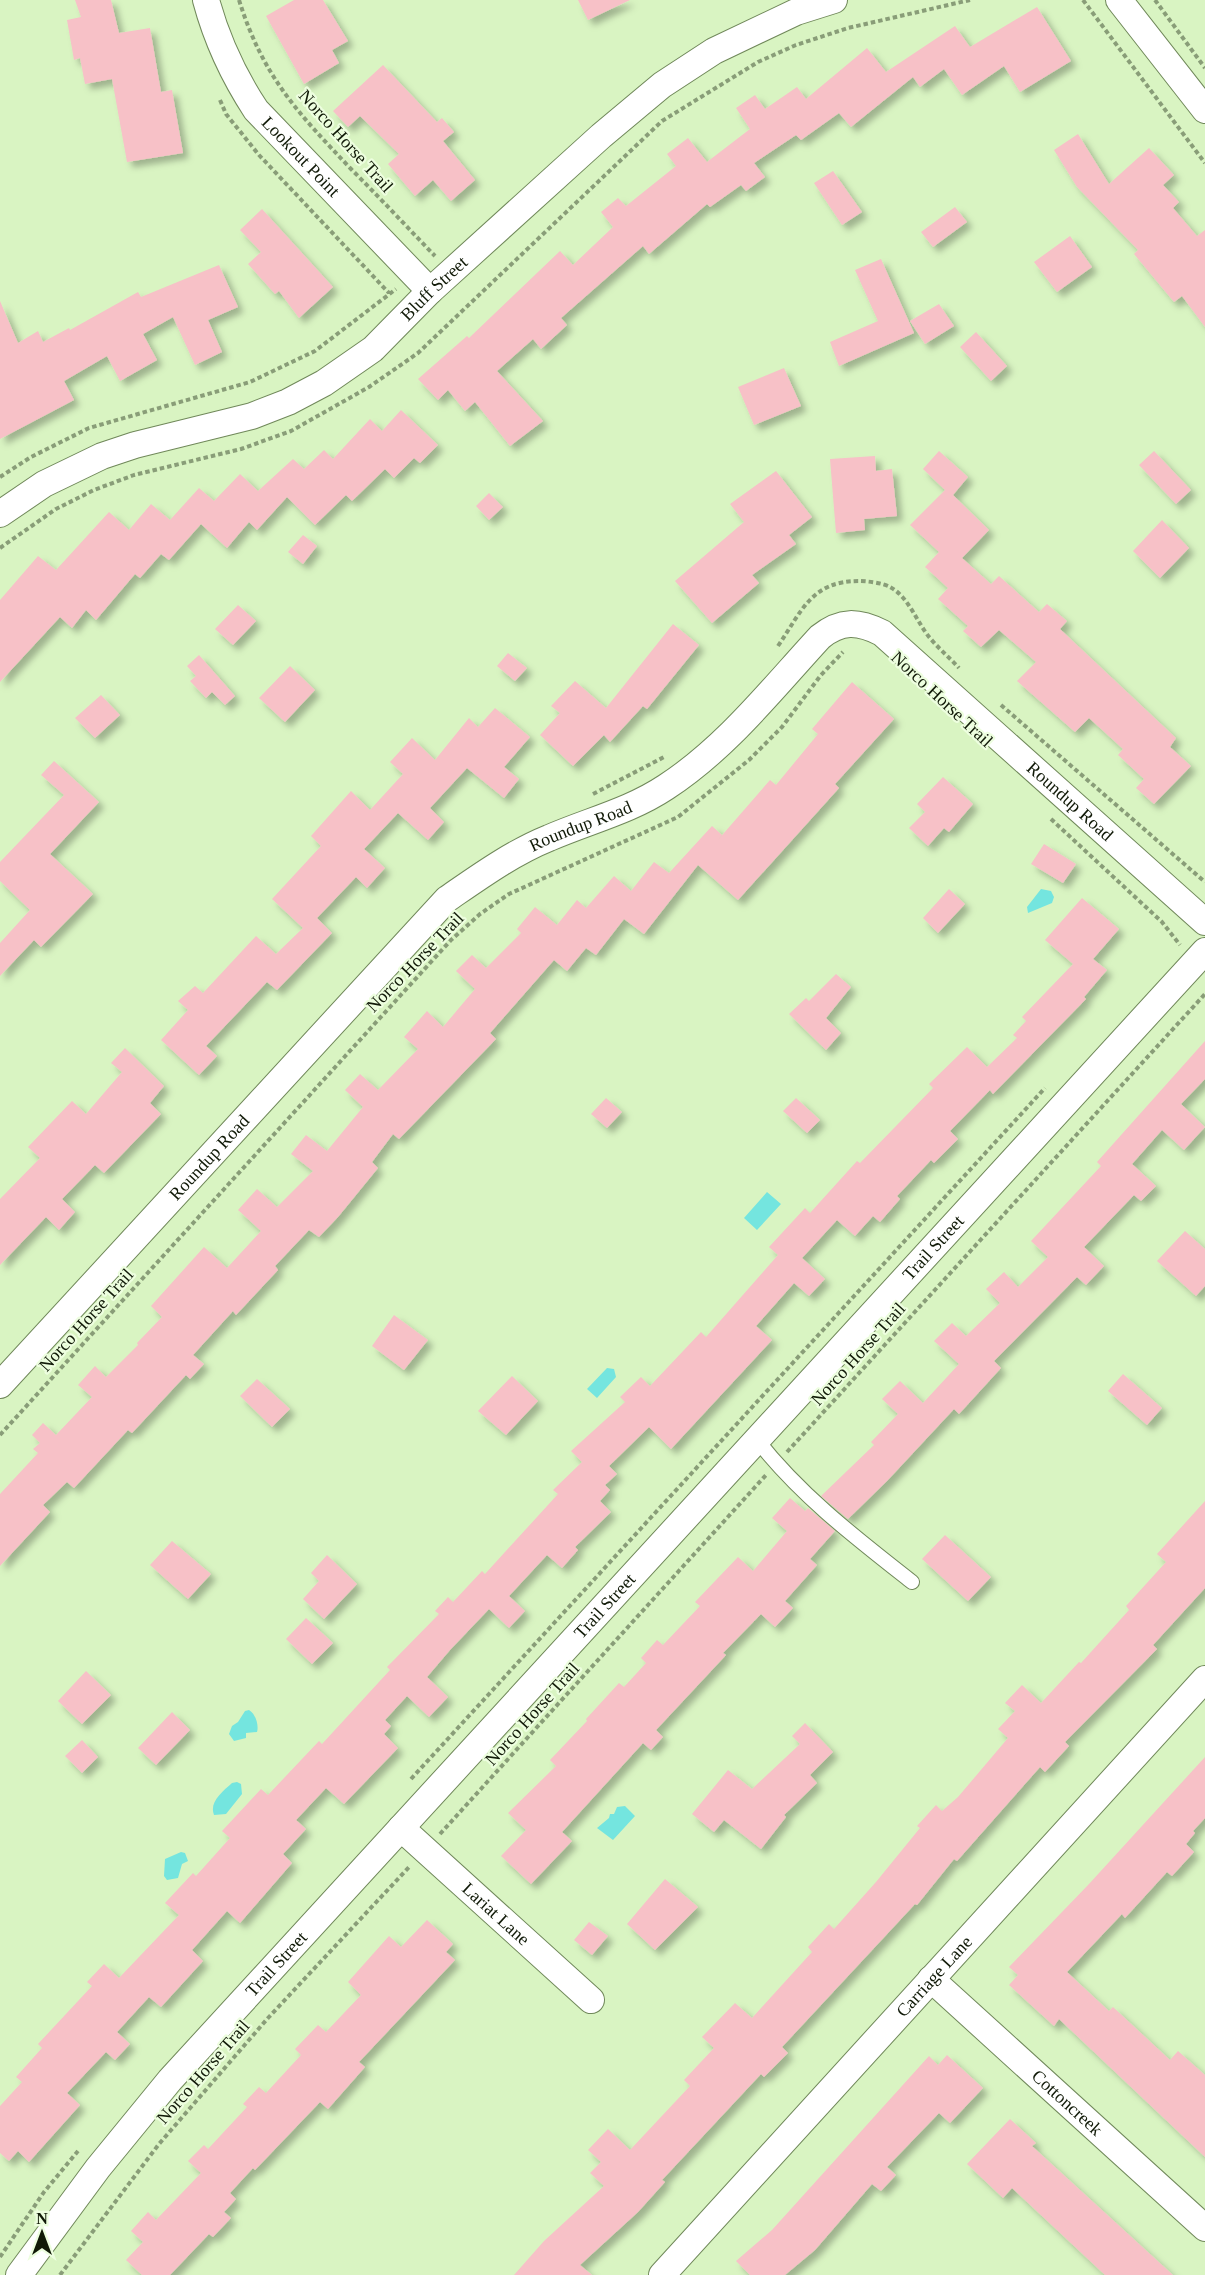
<svg xmlns="http://www.w3.org/2000/svg" width="1205" height="2275" font-family="Georgia,serif">
  <defs>
    <filter id="shadow"><feDropShadow dx="5.5" dy="5.5" stdDeviation="3" flood-color="#0004"/></filter>
  </defs>
  <rect width="100%" height="100%" fill="#d9f4c2"/>
  <path fill="#74e5df" d="M1041,889L1051,891L1054,897L1052,903L1028,913L1027,907Z
    M767,1192L781,1204L757,1230L744,1218Z
    M607,1368L614,1369L616,1377L597,1398L587,1389Z
    M249,1710C256,1714 259,1726 257,1732L246,1733V1738L234,1741L229,1734L232,1726L238,1722L245,1711Z
    M237,1782L241,1784L242,1794L226,1814L214,1815C209,1802 222,1792 232,1783Z
    M625,1806L635,1816L613,1840L597,1828L609,1818L610,1814H614L617,1807Z
    M181,1852L185,1853L188,1861L182,1864L178,1878L167,1880L164,1876L165,1859Z"/>
  <path fill="#f7c1c7" filter="url(#shadow)" d="M75,0H111L119,33L150,28L161,92L172,90L183,153L127,162L112,79L85,84L80,58L74,60L67,20L81,17Z
    M294,0H323L348,41L332,50L339,63L304,84L266,16Z
    M578,0H630L588,20Z
    M1037,7L1071,61L1020,92L1004,66L962,95L944,69L920,87L913,77L851,127L839,113L801,140L796,135L754,163L765,177L746,191L741,185L710,207L707,204L649,254L643,246L561,318L567,325L541,349L533,339L497,371L543,421L510,446L475,402L465,411L448,390L438,400L418,379L467,336L469,338L560,251L573,265L613,227L601,212L618,198L626,206L676,166L667,154L688,138L707,162L750,129L736,108L755,95L765,109L797,87L806,99L867,48L886,72L955,26L970,47Z
    M383,65L437,122L442,118L454,132L443,141L475,180L451,201L433,180L415,196L388,164L399,154L360,116L348,127L333,111Z
    M1078,134L1109,184L1149,148L1174,175L1163,185L1179,202L1173,208L1197,236L1205,230V327L1182,296L1174,302L1134,254L1138,250L1077,187L1054,150Z
    M833,171L862,212L842,225L814,183Z
    M955,207L967,222L933,247L921,232Z
    M262,209L333,287L299,318L279,291L275,294L248,264L261,252L240,230Z
    M1070,236L1092,267L1057,292L1034,262Z
    M881,259L914,333L839,366L830,342L878,321L855,270Z
    M219,265L238,307L208,320L222,352L195,365L173,317L143,334L157,360L120,381L107,356L64,381L74,400L0,439V301L18,343L38,331L43,342L69,328L70,330L138,292L141,297Z
    M939,304L954,326L925,344L910,321Z
    M976,332L1007,366L991,381L960,347Z
    M784,368L801,406L754,425L738,387Z
    M401,410L438,445L420,463L414,458L394,478L385,469L352,501L346,495L315,525L287,497L257,530L249,522L227,548L201,524L169,560L161,554L140,578L135,574L96,620L86,610L72,628L60,617L0,682V600L38,556L56,570L109,512L129,530L151,504L170,520L199,488L214,501L240,474L258,491L293,459L304,469L324,450L333,459L370,419L382,431Z
    M939,451L968,477L953,495L989,530L962,558L991,584L999,576L1039,612L1047,604L1067,621L1060,629L1176,738L1170,747L1191,766L1154,804L1136,788L1144,779L1118,755L1123,749L1089,718L1075,732L1017,681L1036,662L999,630L981,647L963,631L968,626L938,599L948,588L925,567L939,552L910,525L945,490L923,469Z
    M1154,451L1191,490L1176,504L1139,465Z
    M875,456L876,471L892,469L897,516L864,519L865,530L836,533L830,459Z
    M776,471L812,517L789,535L796,544L752,575L759,583L712,623L675,581L744,522L730,504Z
    M489,493L503,507L489,520L476,506Z
    M1162,520L1189,548L1160,578L1133,551Z
    M303,535L317,546L303,564L288,552Z
    M238,605L256,621L233,645L215,629Z
    M673,624L699,645L647,709L643,706L610,742L604,735L573,766L540,735L560,713L551,706L575,681L606,708Z
    M508,653L527,668L515,681L497,666Z
    M199,655L235,696L225,705L212,692L206,698L190,681L196,676L187,666Z
    M290,666L315,690L285,722L259,698Z
    M852,682L894,719L835,784L839,788L738,900L698,865L644,934L624,919L596,955L586,948L567,971L554,960L490,1033L496,1039L399,1139L393,1134L372,1162L378,1168L338,1217L319,1237L309,1230L275,1266L278,1270L236,1315L233,1311L193,1355L204,1364L190,1379L186,1375L132,1433L128,1430L74,1488L67,1482L43,1505L50,1512L0,1566V1494L38,1453L33,1449L40,1443L32,1435L43,1423L56,1435L92,1397L78,1385L95,1366L106,1377L138,1345L137,1343L162,1317L151,1306L204,1247L227,1268L261,1231L238,1210L257,1189L277,1207L313,1171L291,1154L306,1135L327,1151L363,1107L345,1090L360,1074L378,1090L418,1049L404,1037L427,1011L443,1027L475,989L456,971L472,955L486,968L521,933L517,929L535,907L557,925L577,900L586,908L614,876L631,891L654,862L669,873L712,826L722,835L717,841L770,780L776,785L818,734L812,729Z
    M101,695L120,715L95,738L75,718Z
    M495,708L530,737L504,767L519,779L504,798L467,768L430,808L444,822L428,840L398,813L364,849L385,868L367,888L356,877L317,918L332,933L277,990L267,982L206,1046L217,1056L199,1075L161,1040L188,1010L178,1001L195,986L203,993L256,936L276,954L303,928L272,899L321,846L311,836L351,791L370,810L403,774L390,762L412,738L435,760L469,718L478,727Z
    M54,761L99,802L50,854L93,894L41,947L34,940L0,976V943L30,910L0,881V862L64,795L41,775Z
    M943,777L973,804L949,832L944,828L928,846L909,828L925,812L917,804Z
    M1044,844L1076,864L1063,883L1031,864Z
    M949,889L965,904L938,933L923,918Z
    M1082,898L1119,929L1093,959L1107,970L1084,997L1086,999L993,1094L990,1090L950,1131L958,1139L934,1163L931,1160L897,1196L900,1199L880,1222L873,1216L855,1236L837,1220L802,1258L825,1279L809,1296L794,1283L756,1326L772,1340L671,1449L649,1427L609,1466L617,1474L605,1485L610,1490L600,1501L611,1512L575,1547L578,1550L562,1568L547,1555L509,1596L525,1611L509,1628L489,1609L450,1650L427,1677L448,1697L429,1717L407,1696L385,1720L391,1726L384,1734L398,1748L344,1804L326,1788L296,1820L306,1829L283,1854L292,1863L240,1923L227,1911L192,1950L203,1961L161,2007L149,1997L117,2032L130,2044L115,2060L106,2052L67,2093L80,2105L29,2162L18,2151L9,2161L0,2153V2106L22,2082L16,2077L42,2048L38,2044L92,1986L87,1982L104,1964L119,1978L179,1915L165,1903L193,1873L196,1876L230,1838L222,1831L261,1789L268,1795L319,1741L322,1744L390,1670L387,1667L439,1614L435,1611L448,1597L453,1602L482,1571L485,1574L558,1494L553,1490L582,1462L571,1451L625,1402L620,1397L641,1377L650,1386L701,1332L706,1337L778,1255L769,1247L805,1208L810,1213L857,1161L860,1163L933,1088L929,1084L967,1047L987,1067L1017,1038L1013,1035L1026,1021L1022,1017L1073,964L1045,940Z
    M836,974L851,987L826,1018L841,1033L826,1050L789,1014L806,998L809,1001Z
    M1205,1041V1079L1181,1104L1205,1127L1184,1150L1162,1130L1132,1164L1156,1186L1141,1201L1134,1195L1084,1247L1104,1266L1086,1285L1077,1277L994,1361L1001,1368L959,1414L954,1409L887,1481L848,1519L821,1496L874,1445L871,1442L898,1414L882,1399L900,1381L923,1403L959,1364L934,1341L952,1323L966,1336L1000,1303L986,1289L1004,1272L1018,1287L1048,1257L1031,1241L1101,1166L1097,1162Z
    M125,1048L164,1086L150,1103L161,1114L104,1173L95,1165L62,1199L75,1212L59,1230L46,1217L0,1265V1199L40,1158L28,1147L72,1101L86,1114L122,1072L111,1063Z
    M606,1098L622,1112L607,1128L591,1114Z
    M796,1098L820,1120L807,1133L783,1111Z
    M1185,1231L1205,1249V1286L1196,1296L1157,1261Z
    M394,1315L428,1340L404,1370L372,1346Z
    M1123,1374L1162,1408L1147,1425L1108,1391Z
    M512,1376L538,1401L506,1435L478,1411Z
    M257,1379L290,1409L272,1427L240,1396Z
    M790,1498L805,1511L808,1508L835,1531L810,1559L817,1565L785,1601L793,1608L775,1627L761,1614L723,1653L726,1655L656,1730L663,1737L651,1750L643,1743L562,1832L572,1841L531,1884L501,1856L526,1830L508,1813L556,1766L550,1760L587,1721L586,1719L619,1683L624,1687L646,1663L641,1658L657,1640L663,1645L700,1606L695,1602L738,1557L753,1571L787,1531L772,1518Z
    M1205,1501V1588L1153,1645L1157,1649L1065,1742L1069,1746L1045,1772L1040,1767L957,1861L954,1859L917,1905L915,1904L782,2047L788,2053L764,2077L761,2074L662,2180L665,2182L638,2212L580,2265L592,2275H514L544,2241L604,2186L590,2173L601,2162L588,2150L608,2129L630,2150L690,2086L684,2080L714,2048L702,2037L735,2003L752,2018L812,1952L808,1947L829,1924L834,1929L876,1882L920,1828L917,1826L936,1805L942,1811L958,1797L1008,1738L998,1729L1015,1711L1005,1703L1022,1685L1041,1703L1079,1662L1081,1663L1129,1610L1126,1606L1166,1562L1157,1554Z
    M945,1535L991,1577L968,1601L922,1559Z
    M172,1541L211,1574L188,1599L150,1565Z
    M327,1555L357,1584L324,1619L303,1599L319,1581L311,1573Z
    M306,1618L333,1643L312,1664L286,1639Z
    M86,1671L111,1695L82,1724L58,1701Z
    M172,1712L190,1730L156,1765L138,1748Z
    M805,1723L833,1752L810,1775L817,1783L784,1815L786,1817L761,1849L724,1820L714,1832L692,1814L728,1770L752,1789L800,1744L792,1736Z
    M82,1740L98,1757L82,1773L65,1756Z
    M1205,1757V1818L1193,1831L1195,1833L1186,1844L1194,1852L1172,1876L1167,1872L1125,1918L1122,1914L1067,1972L1109,2011L1113,2007L1170,2060L1178,2051L1205,2075V2157L1059,2019L1054,2026L1009,1985L1018,1975L1009,1967L1089,1884Z
    M665,1879L698,1907L655,1950L627,1924Z
    M427,1920L453,1944L446,1952L455,1960L359,2062L365,2067L328,2109L320,2102L255,2170L253,2168L230,2193L236,2199L224,2212L231,2218L213,2237L209,2234L170,2275H142L126,2260L143,2242L131,2231L148,2212L156,2220L201,2173L188,2161L204,2145L208,2149L247,2107L243,2104L259,2087L266,2093L301,2055L295,2049L318,2025L326,2032L361,1995L348,1982L389,1936L401,1947Z
    M589,1922L608,1936L592,1955L574,1940Z
    M947,2055L983,2088L950,2123L939,2113L887,2167L896,2175L881,2191L872,2184L815,2250L785,2275H750L736,2261L772,2230L929,2056L938,2065Z
    M1010,2119L1036,2143L1032,2146L1173,2275H1105L1012,2188L1003,2198L967,2164Z"/>
  <g fill="none" stroke-linecap="round" stroke-linejoin="round">
    <g stroke="#70885a" stroke-width="16">
      <path id="lane" d="M757,1440C801,1496 856,1538 912,1582"/>
    </g>
    <g stroke="#70885a" stroke-width="28">
      <g id="street">
        <path id="s1" d="M206,0C217,41 233,75 256,110L430,291"/>
        <path d="M1119,0L1205,110"/>
        <path id="s2" d="M0,514L44,484L102,456L135,445L252,416L288,402L324,383L373,349L430,291L601,136L662,85L714,51L796,12L834,0"/>
        <path id="s3" d="M0,1385L447,899C479,877 512,853 549,838C588,821 630,811 666,787C726,748 772,689 820,637C841,620 858,621 882,633L1205,922"/>
        <path id="s4" d="M401,1828L591,2000"/>
        <path id="s5" d="M931,1979L1205,2228"/>
        <path id="s6" d="M19,2275L98,2168L170,2080L1205,951"/>
        <path id="s7" d="M662,2275L1205,1679"/>
      </g>
    </g>
    <path stroke="#899d78" stroke-width="4" stroke-dasharray="4.5 3" stroke-linecap="butt" d="M239,0C263,77 298,113 352,170C380,198 407,227 435,256
      M1083,0L1205,163
      M1155,0L1205,68
      M220,100L226,114L259,155L389,293
      M0,477L31,457L89,428L250,382L315,351L396,289
      M0,548L56,509L94,490L134,475L241,449L291,431L369,387L418,353L662,121L758,62L796,45L848,28L970,0
      M778,646C802,611 811,581 859,581C867,581 883,583 890,587C909,597 917,623 930,638C939,649 950,658 959,668
      M1001,705L1205,882
      M593,794L666,756
      M1051,819L1162,922L1180,945
      M0,1435L451,940L480,914L509,894L678,817L749,760L782,727L821,675L843,652
      M787,1452L1205,994
      M411,1779L1045,1088
      M440,1834L766,1475
      M0,2257L44,2192L78,2151
      M60,2275L159,2144L268,2018L410,1866"/>
    <use href="#lane" stroke="#fff" stroke-width="14"/>
    <use href="#street" stroke="#fff" stroke-width="26"/>
  </g>
  <g text-anchor="middle" stroke-width="4.5" stroke-linejoin="round" paint-order="stroke">
    <g font-size="18" fill="#111a08" stroke="#edfedf">
      <text transform="translate(346 141) rotate(48)" y="6">Norco Horse Trail</text>
      <text dy="6" stroke="none"><textPath href="#s1" startOffset="186">Lookout Point</textPath></text>
      <text dy="6" stroke="none"><textPath href="#s2" startOffset="498">Bluff Street</textPath></text>
      <text transform="translate(942 699) rotate(43)" y="6">Norco Horse Trail</text>
      <text dy="6" stroke="none"><textPath href="#s3" startOffset="1442">Roundup Road</textPath></text>
      <text dy="6" stroke="none"><textPath href="#s3" startOffset="813">Roundup Road</textPath></text>
      <text transform="translate(415 962) rotate(-46)" y="6">Norco Horse Trail</text>
      <text dy="6" stroke="none"><textPath href="#s3" startOffset="309">Roundup Road</textPath></text>
      <text dy="6" stroke="none"><textPath href="#s6" startOffset="1376">Trail Street</textPath></text>
      <text transform="translate(86 1320) rotate(-48)" y="6">Norco Horse Trail</text>
      <text transform="translate(858 1354) rotate(-48)" y="6">Norco Horse Trail</text>
      <text dy="6" stroke="none"><textPath href="#s6" startOffset="890">Trail Street</textPath></text>
      <text transform="translate(532 1714) rotate(-48)" y="6">Norco Horse Trail</text>
      <text dy="6" stroke="none"><textPath href="#s4" startOffset="128">Lariat Lane</textPath></text>
      <text dy="6" stroke="none"><textPath href="#s6" startOffset="404">Trail Street</textPath></text>
      <text dy="6" stroke="none"><textPath href="#s7" startOffset="404">Carriage Lane</textPath></text>
      <text transform="translate(203 2072) rotate(-49)" y="6">Norco Horse Trail</text>
      <text dy="6" stroke="none"><textPath href="#s5" startOffset="184">Cottoncreek</textPath></text>
    </g>
  </g>
  <g transform="translate(42 2233)" stroke="#edfedf" stroke-width="4.5" paint-order="stroke">
  <path d="M0-4.5L10 22L0 15L-10 22Z" fill="#111a08"/>
  <text y="-9" font-size="16" font-weight="bold" text-anchor="middle" fill="#111a08">N</text>
  </g>
</svg>
